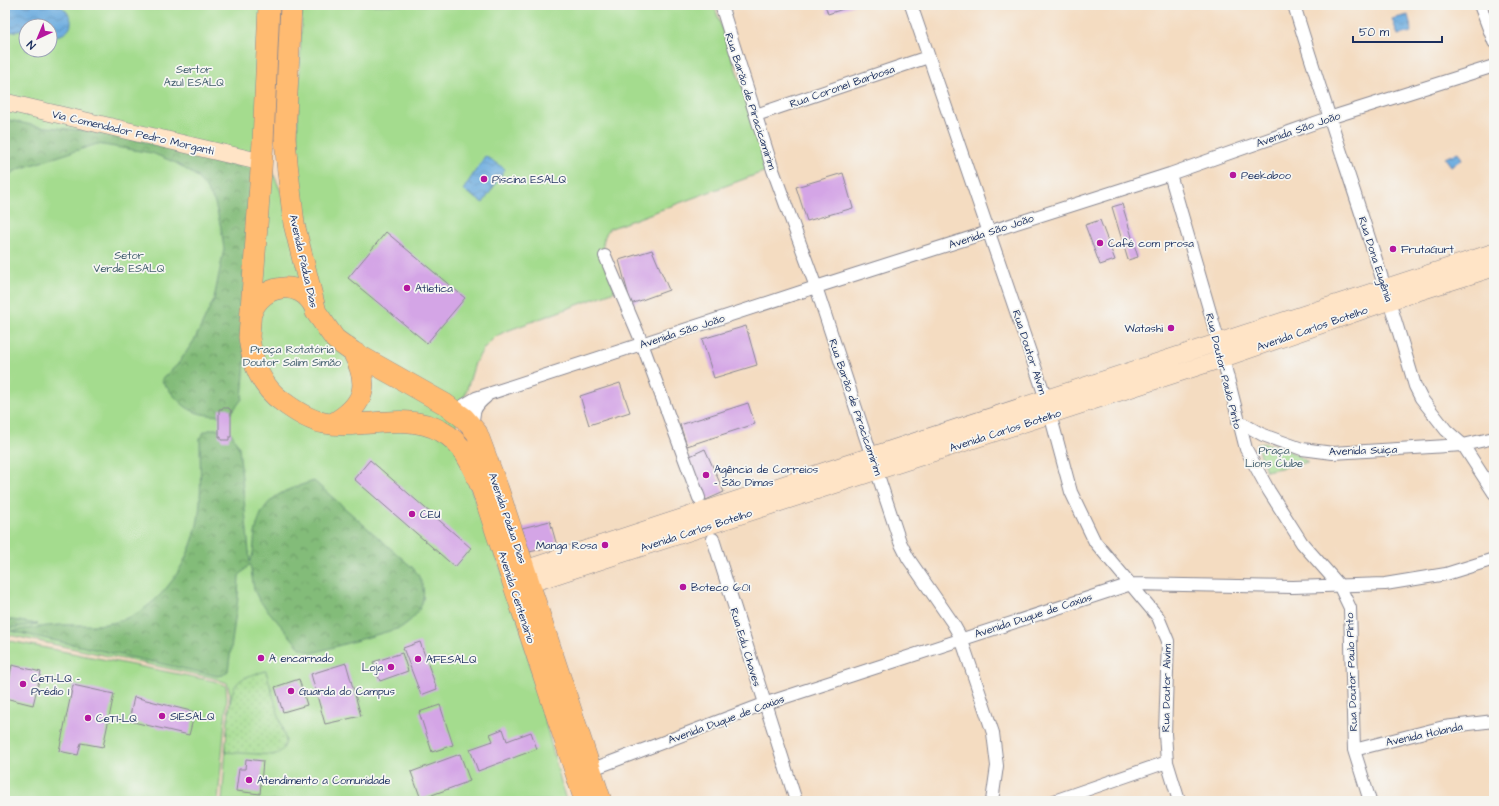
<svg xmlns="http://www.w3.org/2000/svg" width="1499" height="806" font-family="'Architects Daughter',sans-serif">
  <defs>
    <pattern id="forest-crowns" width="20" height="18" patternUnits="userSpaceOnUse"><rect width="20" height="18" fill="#83bc79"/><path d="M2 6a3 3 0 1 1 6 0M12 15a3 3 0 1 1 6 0" fill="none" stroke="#6a9966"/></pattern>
    <pattern id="garden-dots" width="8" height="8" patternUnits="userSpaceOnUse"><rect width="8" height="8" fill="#a4dc8e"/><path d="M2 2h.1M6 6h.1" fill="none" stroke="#8dbd7d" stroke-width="1.8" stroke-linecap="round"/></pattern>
    <pattern id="water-waves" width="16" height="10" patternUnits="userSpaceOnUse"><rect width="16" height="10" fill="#6cacdf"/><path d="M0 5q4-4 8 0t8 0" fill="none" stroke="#588cb8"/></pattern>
  </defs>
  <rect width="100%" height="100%" fill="#f6f6f2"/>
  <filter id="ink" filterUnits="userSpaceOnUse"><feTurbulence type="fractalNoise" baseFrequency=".025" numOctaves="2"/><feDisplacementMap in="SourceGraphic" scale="8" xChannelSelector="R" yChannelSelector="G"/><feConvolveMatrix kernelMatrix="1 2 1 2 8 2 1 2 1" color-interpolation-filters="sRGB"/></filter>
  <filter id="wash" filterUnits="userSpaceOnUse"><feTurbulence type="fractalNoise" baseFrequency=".012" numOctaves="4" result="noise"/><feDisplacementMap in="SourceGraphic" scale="16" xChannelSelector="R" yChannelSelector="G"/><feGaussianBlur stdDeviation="0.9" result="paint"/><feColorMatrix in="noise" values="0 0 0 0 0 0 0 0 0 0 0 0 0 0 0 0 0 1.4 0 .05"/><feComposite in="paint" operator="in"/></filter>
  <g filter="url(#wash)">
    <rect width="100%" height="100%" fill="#f4dcc1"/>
    <path fill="#a4dc8e" stroke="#608676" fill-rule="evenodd" d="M5,5H267L270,166L294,222L302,5H714L755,125L766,171L609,229C595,248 608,271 615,291L504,332L495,337L484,348L475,363L452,438L515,606L566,801H222L230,694L227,683L213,678L5,634ZM26,26H50V50H26Z
      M1257,443C1278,443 1290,451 1308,462L1266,471Z
      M5,640L214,681L226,686L227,698L218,801H5Z"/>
    <path fill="url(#forest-crowns)" stroke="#4f766c" d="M5,119L36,126L112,133L197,157L253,170L250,303L242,399L229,416C190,416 185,410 161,380L178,364L195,339L214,299L224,249L221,228L215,203L206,188L196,176L176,163L152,153L97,144L19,169L5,177Z
      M212,429H229L239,447L250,562C255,552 253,540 256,529C263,496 285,490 314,481L414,569C432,592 423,614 400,628L313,653L300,648L259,600L254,590L250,564L239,576L238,598L228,671L223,675L217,676L10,631C26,629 43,626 59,625C81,624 100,628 122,620C168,604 198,549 200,502C201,481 200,460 200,438L204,432Z
      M5,618L6,619L38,624L5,629Z"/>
    <path fill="url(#garden-dots)" stroke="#608676" d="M266,671L286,741C284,749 281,753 273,755L225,752C227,738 228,695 236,685C242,676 256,674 266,671Z"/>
    <path fill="url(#water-waves)" stroke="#446e9e" d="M5,5H59C79,18 73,37 50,36V26H26V30L10,32L5,35Z
      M1408,15L1412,32L1398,35L1392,19Z
      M1458,152L1462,159L1451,166L1445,158Z
      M485,156L505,169L483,203L463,190Z"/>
    <g id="blocks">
      <path fill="#d4a5e6" d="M825,5H855L828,14Z
        M843,173L853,208L807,221L796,187Z
        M1122,204L1138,257L1128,260L1112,207Z
        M1100,220L1115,260L1100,265L1085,225Z
        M386,232L465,298L427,343L348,278Z
        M652,250L669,290L631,304L619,260Z
        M746,326L757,365L714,378L702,339Z
        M620,383L630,412L589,425L580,396Z
        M748,403L755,424L687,446L680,425Z
        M222,408H229V409L231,410V437H229V440H221V437H219V409H222Z
        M705,449L724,492L706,500L688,457Z
        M370,460L471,548L455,567L354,479Z
        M550,521L557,546L529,552L522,528Z
        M420,642L437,689L421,695L403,648Z
        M402,653L408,671L380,681L373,662Z
        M346,663L361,716L325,724L311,674Z
        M12,665L41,672L33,705L5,698Z
        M299,679L307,705L283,712L275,687Z
        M73,685L114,694L103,747L81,743L78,755L59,751Z
        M134,697L195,712L189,735L129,721Z
        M440,705L453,745L432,752L419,712Z
        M503,729L507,741L531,732L537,749L478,771L470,749L493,741L490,734Z
        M460,754L470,781L421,799L411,772Z
        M246,759L263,761L260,794L236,791L239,769H245Z"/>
    </g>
  </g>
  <g filter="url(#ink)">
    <use href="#blocks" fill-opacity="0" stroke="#888690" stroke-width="1"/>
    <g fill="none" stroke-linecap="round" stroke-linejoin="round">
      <g stroke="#888690" stroke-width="14">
        <path id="street" d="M721,5L773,170L816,287L900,542L908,558L952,622L961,638L993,733L997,766L992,801
          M911,5L1046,399L1071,492L1095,542L1158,617L1168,641L1165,734L1167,762L1179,801
          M1294,5C1333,133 1378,258 1415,386L1421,398L1446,430L1463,445L1494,493
          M1480,5L1494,42
          M756,115L928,57
          M1170,174L1219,343L1246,449L1269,491L1302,543L1339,585L1350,608L1354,750L1370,801
          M605,256L640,338L699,498
          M454,411L476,398L816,287L1170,174L1329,118L1494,66
          M1238,421L1263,435L1302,449L1333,453L1463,445L1494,438
          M473,427C473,411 474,407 486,397
          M713,539L796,801
          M1354,750L1444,727L1494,721
          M590,770L764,704L1131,584L1293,587L1385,584L1446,574L1494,559
          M1054,801L1167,762"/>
      </g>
      <g stroke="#888690" stroke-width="18">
        <path id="secondary" d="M5,102L261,162
          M525,569L1494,252
          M517,588L1222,359L1390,301L1494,268"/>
      </g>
      <g stroke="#888690" stroke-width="22">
        <path id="highway" d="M269,5L263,142L249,337C252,363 261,387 283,402C295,411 309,420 324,423C362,430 405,411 441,431C464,443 473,467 482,489L585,801
          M291,5L285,138L287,163L294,224L316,312L335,339L353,352L445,404L464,418L477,433L498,489L601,801
          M251,314C260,284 301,277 315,308
          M334,423C366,404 370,384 353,352"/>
      </g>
      <use href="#street" stroke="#fff" stroke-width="12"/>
      <use href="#secondary" stroke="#ffe4c6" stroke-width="17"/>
      <use href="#highway" stroke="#ffbb71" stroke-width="21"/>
    </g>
  </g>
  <g fill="#b5179e" stroke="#f6f6f2" stroke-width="1.5">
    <circle cx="1233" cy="175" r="4"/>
    <circle cx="484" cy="179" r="4"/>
    <circle cx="1100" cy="243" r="4"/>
    <circle cx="1393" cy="249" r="4"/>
    <circle cx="407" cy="288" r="4"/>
    <circle cx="1171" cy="328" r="4"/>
    <circle cx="706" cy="475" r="4"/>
    <circle cx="412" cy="514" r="4"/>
    <circle cx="605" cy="545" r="4"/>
    <circle cx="683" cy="587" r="4"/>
    <circle cx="261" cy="658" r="4"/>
    <circle cx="418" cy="659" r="4"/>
    <circle cx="391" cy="667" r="4"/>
    <circle cx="23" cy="684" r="4"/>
    <circle cx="291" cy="691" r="4"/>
    <circle cx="162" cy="716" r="4"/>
    <circle cx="88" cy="718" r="4"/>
    <circle cx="249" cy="780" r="4"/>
  </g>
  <g text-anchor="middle" stroke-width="3.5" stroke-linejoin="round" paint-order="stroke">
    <g font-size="11" fill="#3d5a6a" stroke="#f6f6f2">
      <text x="194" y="73">Sertor<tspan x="194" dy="13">Azul ESALQ</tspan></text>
      <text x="129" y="259">Setor<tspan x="129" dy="13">Verde ESALQ</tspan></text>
      <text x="292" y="353">Praça Rotatória<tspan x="292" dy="13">Doutor Salim Simão</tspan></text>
      <text x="1274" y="454">Praça<tspan x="1274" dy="13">Lions Clube</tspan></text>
    </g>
    <g font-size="11" fill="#1b2f5e" stroke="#f6f6f2">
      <text transform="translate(842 86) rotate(-19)" y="4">Rua Coronel Barbosa</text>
      <text transform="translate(751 101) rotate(72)" y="4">Rua Barão de Piracicamirim</text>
      <text transform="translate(1298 129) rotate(-19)" y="4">Avenida São João</text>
      <text transform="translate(133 132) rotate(13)" y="4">Via Comendador Pedro Morganti</text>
      <text transform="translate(991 231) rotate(-18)" y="4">Avenida São João</text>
      <text transform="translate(1376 259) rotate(72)" y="4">Rua Dona Eugênia</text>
      <text transform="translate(304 261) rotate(77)" y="4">Avenida Pádua Dias</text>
      <text transform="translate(1312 328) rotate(-19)" y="4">Avenida Carlos Botelho</text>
      <text transform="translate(682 331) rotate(-18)" y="4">Avenida São João</text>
      <text transform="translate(1030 352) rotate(72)" y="4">Rua Doutor Alvim</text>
      <text transform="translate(1224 371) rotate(76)" y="4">Rua Doutor Paulo Pinto</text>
      <text transform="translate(856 407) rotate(71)" y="4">Rua Barão de Piracicamirim</text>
      <text transform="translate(1005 430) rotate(-18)" y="4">Avenida Carlos Botelho</text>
      <text transform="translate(1363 450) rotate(-2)" y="4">Avenida Suiça</text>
      <text transform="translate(508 518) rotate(71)" y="4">Avenida Pádua Dias</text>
      <text transform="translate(696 530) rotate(-18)" y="4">Avenida Carlos Botelho</text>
      <text transform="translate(517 597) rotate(72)" y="4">Avenida Centenário</text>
      <text transform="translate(1033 615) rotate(-18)" y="4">Avenida Duque de Caxias</text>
      <text transform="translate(746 647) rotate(73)" y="4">Rua Edu Chaves</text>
      <text transform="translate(1351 672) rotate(-92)" y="4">Rua Doutor Paulo Pinto</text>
      <text transform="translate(1166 688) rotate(-89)" y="4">Rua Doutor Alvim</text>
      <text transform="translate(726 719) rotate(-20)" y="4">Avenida Duque de Caxias</text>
      <text transform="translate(1424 734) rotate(-12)" y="4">Avenida Holanda</text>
    </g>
    <g font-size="11" fill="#1b2f5e" stroke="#f6f6f2" text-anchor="start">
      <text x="1241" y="179">Peekaboo</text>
      <text x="492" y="183">Piscina ESALQ</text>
      <text x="1108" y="247">Café com prosa</text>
      <text x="1401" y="253">FrutaGurt</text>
      <text x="415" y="292">Atletica</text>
      <text x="1163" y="332" text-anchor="end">Watashi</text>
      <text x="714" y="473">Agência de Correios<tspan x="714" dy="13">- São Dimas</tspan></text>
      <text x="420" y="518">CEU</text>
      <text x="597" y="549" text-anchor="end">Manga Rosa</text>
      <text x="691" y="591">Boteco 6:01</text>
      <text x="269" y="662">A encarnado</text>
      <text x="426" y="663">AFESALQ</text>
      <text x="383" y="671" text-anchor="end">Loja</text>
      <text x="31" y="682">CeTI-LQ -<tspan x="31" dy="13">Prédio 1</tspan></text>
      <text x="299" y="695">Guarda do Campus</text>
      <text x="170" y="720">SIESALQ</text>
      <text x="96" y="722">CeTI-LQ</text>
      <text x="257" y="784">Atendimento a Comunidade</text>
    </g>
  </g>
  <rect width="1499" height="806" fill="none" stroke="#f6f6f2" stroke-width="20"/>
  <g transform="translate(38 38) rotate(224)"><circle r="19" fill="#f6f6f2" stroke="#9ea6b7"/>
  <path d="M0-3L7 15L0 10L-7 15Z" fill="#b5179e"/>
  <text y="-6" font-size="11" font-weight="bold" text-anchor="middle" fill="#1b2f5e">N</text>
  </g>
  <path d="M1353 36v6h89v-6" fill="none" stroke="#1b2f5e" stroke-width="2"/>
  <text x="1359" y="36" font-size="12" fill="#1b2f5e" stroke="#f6f6f2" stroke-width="3" paint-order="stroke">50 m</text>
</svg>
